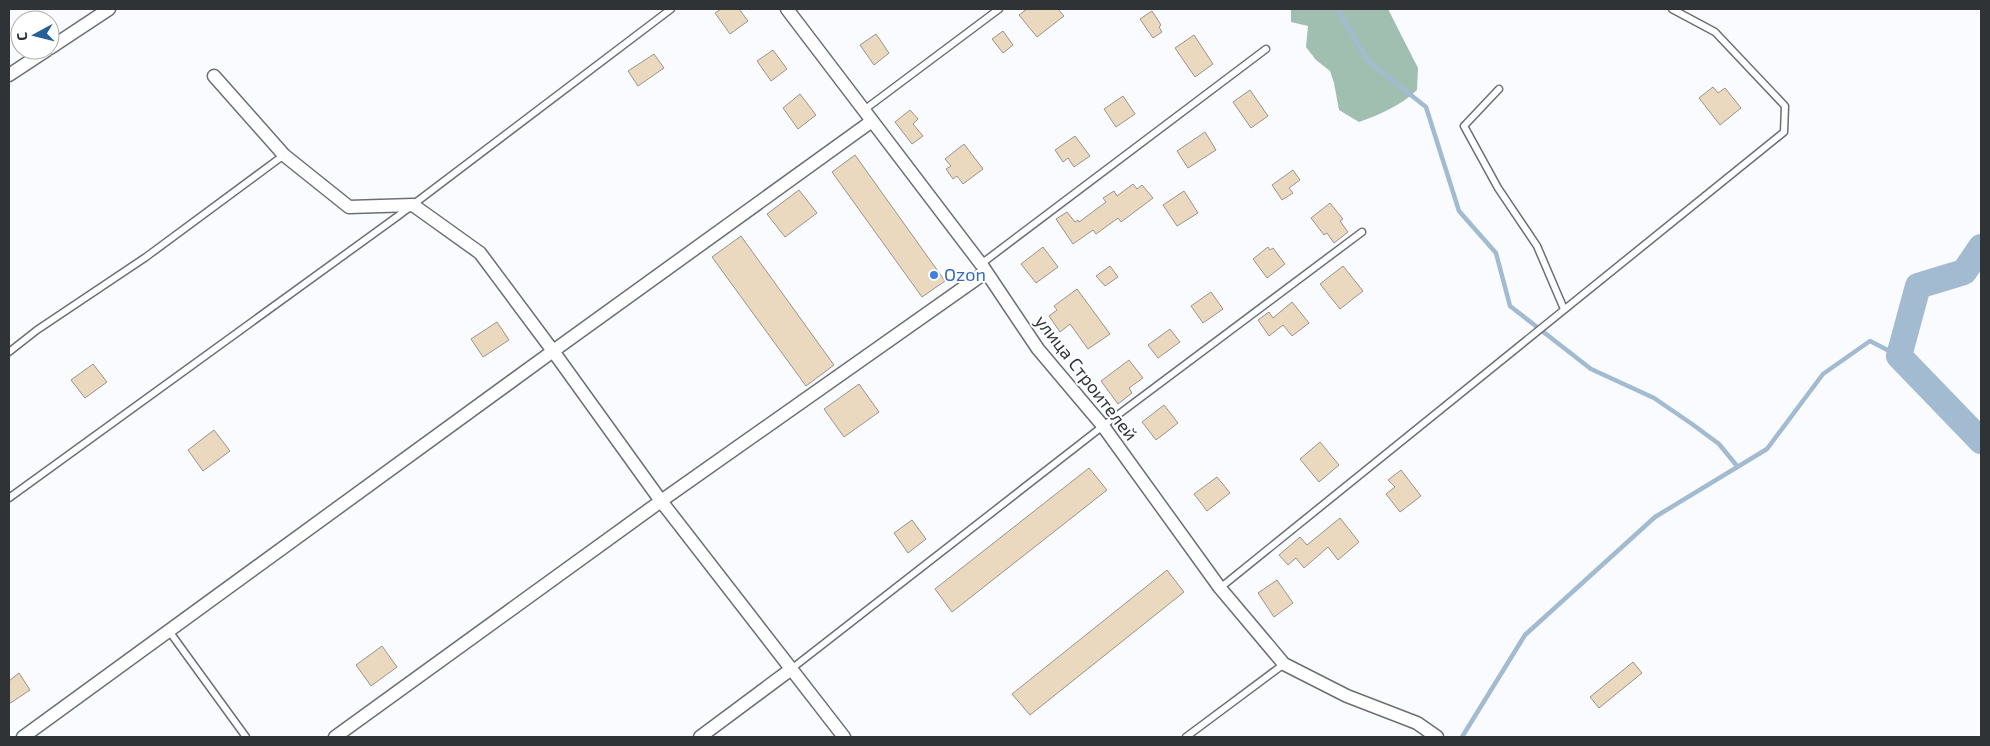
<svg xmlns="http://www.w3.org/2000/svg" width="1990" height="746" font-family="'Exo 2',sans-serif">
  <rect width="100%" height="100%" fill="#f9fbff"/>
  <path fill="#a0bfb0" d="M1291,9H1388L1418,68L1417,90C1400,106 1381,114 1359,122L1339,110L1334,83L1330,71L1316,60L1306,47L1308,26L1291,22Z"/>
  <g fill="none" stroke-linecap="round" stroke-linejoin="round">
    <path stroke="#a3bbd0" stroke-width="4.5" d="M1337,9L1368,61L1426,107L1459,211L1496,253L1510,306L1591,369L1654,398L1692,424L1719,444L1737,466
      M1462,737L1525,635L1655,517L1767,449L1823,374L1870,341L1899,356"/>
    <path stroke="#a3bbd0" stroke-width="26" d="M1981,247L1964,272L1918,286L1899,356L1981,441"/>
  </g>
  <path fill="#ebd9bf" stroke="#99948b" d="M721,9H739L748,21L730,34L715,13Z
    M1027,9H1058L1064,16L1037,37L1019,15Z
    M1152,11L1161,25L1159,27L1162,32L1153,38L1140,19Z
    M1003,31L1013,45L1003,53L992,39Z
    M876,34L889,53L874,65L860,45Z
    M1194,35L1213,64L1195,77L1175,48Z
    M773,50L787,69L771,81L757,61Z
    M654,54L664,68L638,86L628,71Z
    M1713,87L1718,93L1725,88L1741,108L1720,125L1699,98Z
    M1250,90L1268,116L1251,128L1233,102Z
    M800,94L816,115L798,129L783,108Z
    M1123,96L1135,114L1116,127L1104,109Z
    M910,110L918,119L913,124L923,136L912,144L895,122Z
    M1205,132L1216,150L1188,168L1177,151Z
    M1075,136L1090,156L1074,167L1068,158L1063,162L1055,150Z
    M964,144L983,169L963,184L957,176L953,179L946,169L951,166L945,159Z
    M855,155L945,281L922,297L832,172Z
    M1293,170L1300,180L1289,188L1293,193L1282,200L1272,185Z
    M1133,184L1137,189L1142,185L1153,198L1121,222L1118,218L1096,234L1093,230L1073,244L1056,219L1067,212L1075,222L1078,220L1079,222L1106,202L1103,198L1114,191L1117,196Z
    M799,190L817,213L785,237L767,214Z
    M1184,191L1198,213L1177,226L1163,205Z
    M1330,203L1343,219L1340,221L1348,232L1334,243L1327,233L1324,235L1311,218Z
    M741,236L834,365L806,386L712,257Z
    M1043,247L1058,267L1036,283L1021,264Z
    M1268,247L1270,250L1273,248L1285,264L1267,278L1253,259Z
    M1110,266L1118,277L1105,286L1096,276Z
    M1343,266L1363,291L1340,309L1320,284Z
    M1077,289L1110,334L1088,349L1070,324L1060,332L1049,316L1057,310L1054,306Z
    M1211,292L1223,309L1203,323L1191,306Z
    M1292,302L1309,323L1292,336L1283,325L1269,336L1258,320L1269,312L1273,318Z
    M497,322L509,340L483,357L471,339Z
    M1170,329L1180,342L1158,358L1148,345Z
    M1129,360L1143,378L1129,388L1132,393L1118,404L1101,381Z
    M93,364L107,382L85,398L71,380Z
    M859,384L879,412L844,437L824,409Z
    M1164,405L1178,423L1156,440L1142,422Z
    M214,430L230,451L203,471L188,450Z
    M1320,442L1339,465L1319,482L1300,459Z
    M1089,468L1107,490L952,612L935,589Z
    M1401,470L1421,496L1400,512L1386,494L1395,487L1388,480Z
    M1217,477L1230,493L1207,511L1194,494Z
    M1340,518L1359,542L1338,560L1328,547L1304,568L1296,558L1288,565L1279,555L1300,537L1307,545Z
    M912,520L926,539L908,553L894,533Z
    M1167,570L1184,592L1030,715L1012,694Z
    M1277,580L1293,603L1274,617L1258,593Z
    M382,646L397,667L371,686L356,665Z
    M1633,662L1642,673L1599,708L1590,697Z
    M19,673L30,690L9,704V681Z"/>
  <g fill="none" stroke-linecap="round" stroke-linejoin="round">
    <g stroke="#6a6f77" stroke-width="9">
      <path id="service" d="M1499,89L1464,126L1498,188L1537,246L1564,309
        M864,110L999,9
        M981,264L1266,49
        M9,352L37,330L146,257L284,155
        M9,498L398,216L671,9
        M1220,588L1784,132L1785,106L1715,32L1672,9
        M169,631L246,737
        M790,670L1103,426L1362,232
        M1186,737L1284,664"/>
    </g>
    <g stroke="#6a6f77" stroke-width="15">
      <path id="minor" d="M787,9L981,264L1038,349L1103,426L1220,588L1284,664L1347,696L1417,723L1437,737
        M50,48L109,9
        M9,75L47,50
        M214,76L284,155L349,207L413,205L480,253L553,351L661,501L844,737
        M23,737L549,354L872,121
        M335,737L661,501L986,272
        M700,737L790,670"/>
    </g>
    <use href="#service" stroke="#fff" stroke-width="6"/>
    <use href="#minor" stroke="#fff" stroke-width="12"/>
  </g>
  <circle fill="#3f7fe0" stroke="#fff" stroke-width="2" cx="934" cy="275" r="5"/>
  <g text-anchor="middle" stroke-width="4" stroke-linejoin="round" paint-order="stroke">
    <g font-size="18" fill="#366cbe" stroke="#fff" text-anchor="start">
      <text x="944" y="281">Ozon</text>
    </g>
    <g font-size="18" fill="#303336" stroke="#fff">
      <text transform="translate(1086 378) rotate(52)" y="6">улица Строителей</text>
    </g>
  </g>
  <rect width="1990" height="746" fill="none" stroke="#303336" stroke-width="20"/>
  <g transform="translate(35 35) rotate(263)"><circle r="24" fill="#ffffff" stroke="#acadaf"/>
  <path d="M0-4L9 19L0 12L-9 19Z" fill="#275f97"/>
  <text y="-8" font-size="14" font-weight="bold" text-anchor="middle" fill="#303336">С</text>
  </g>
</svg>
